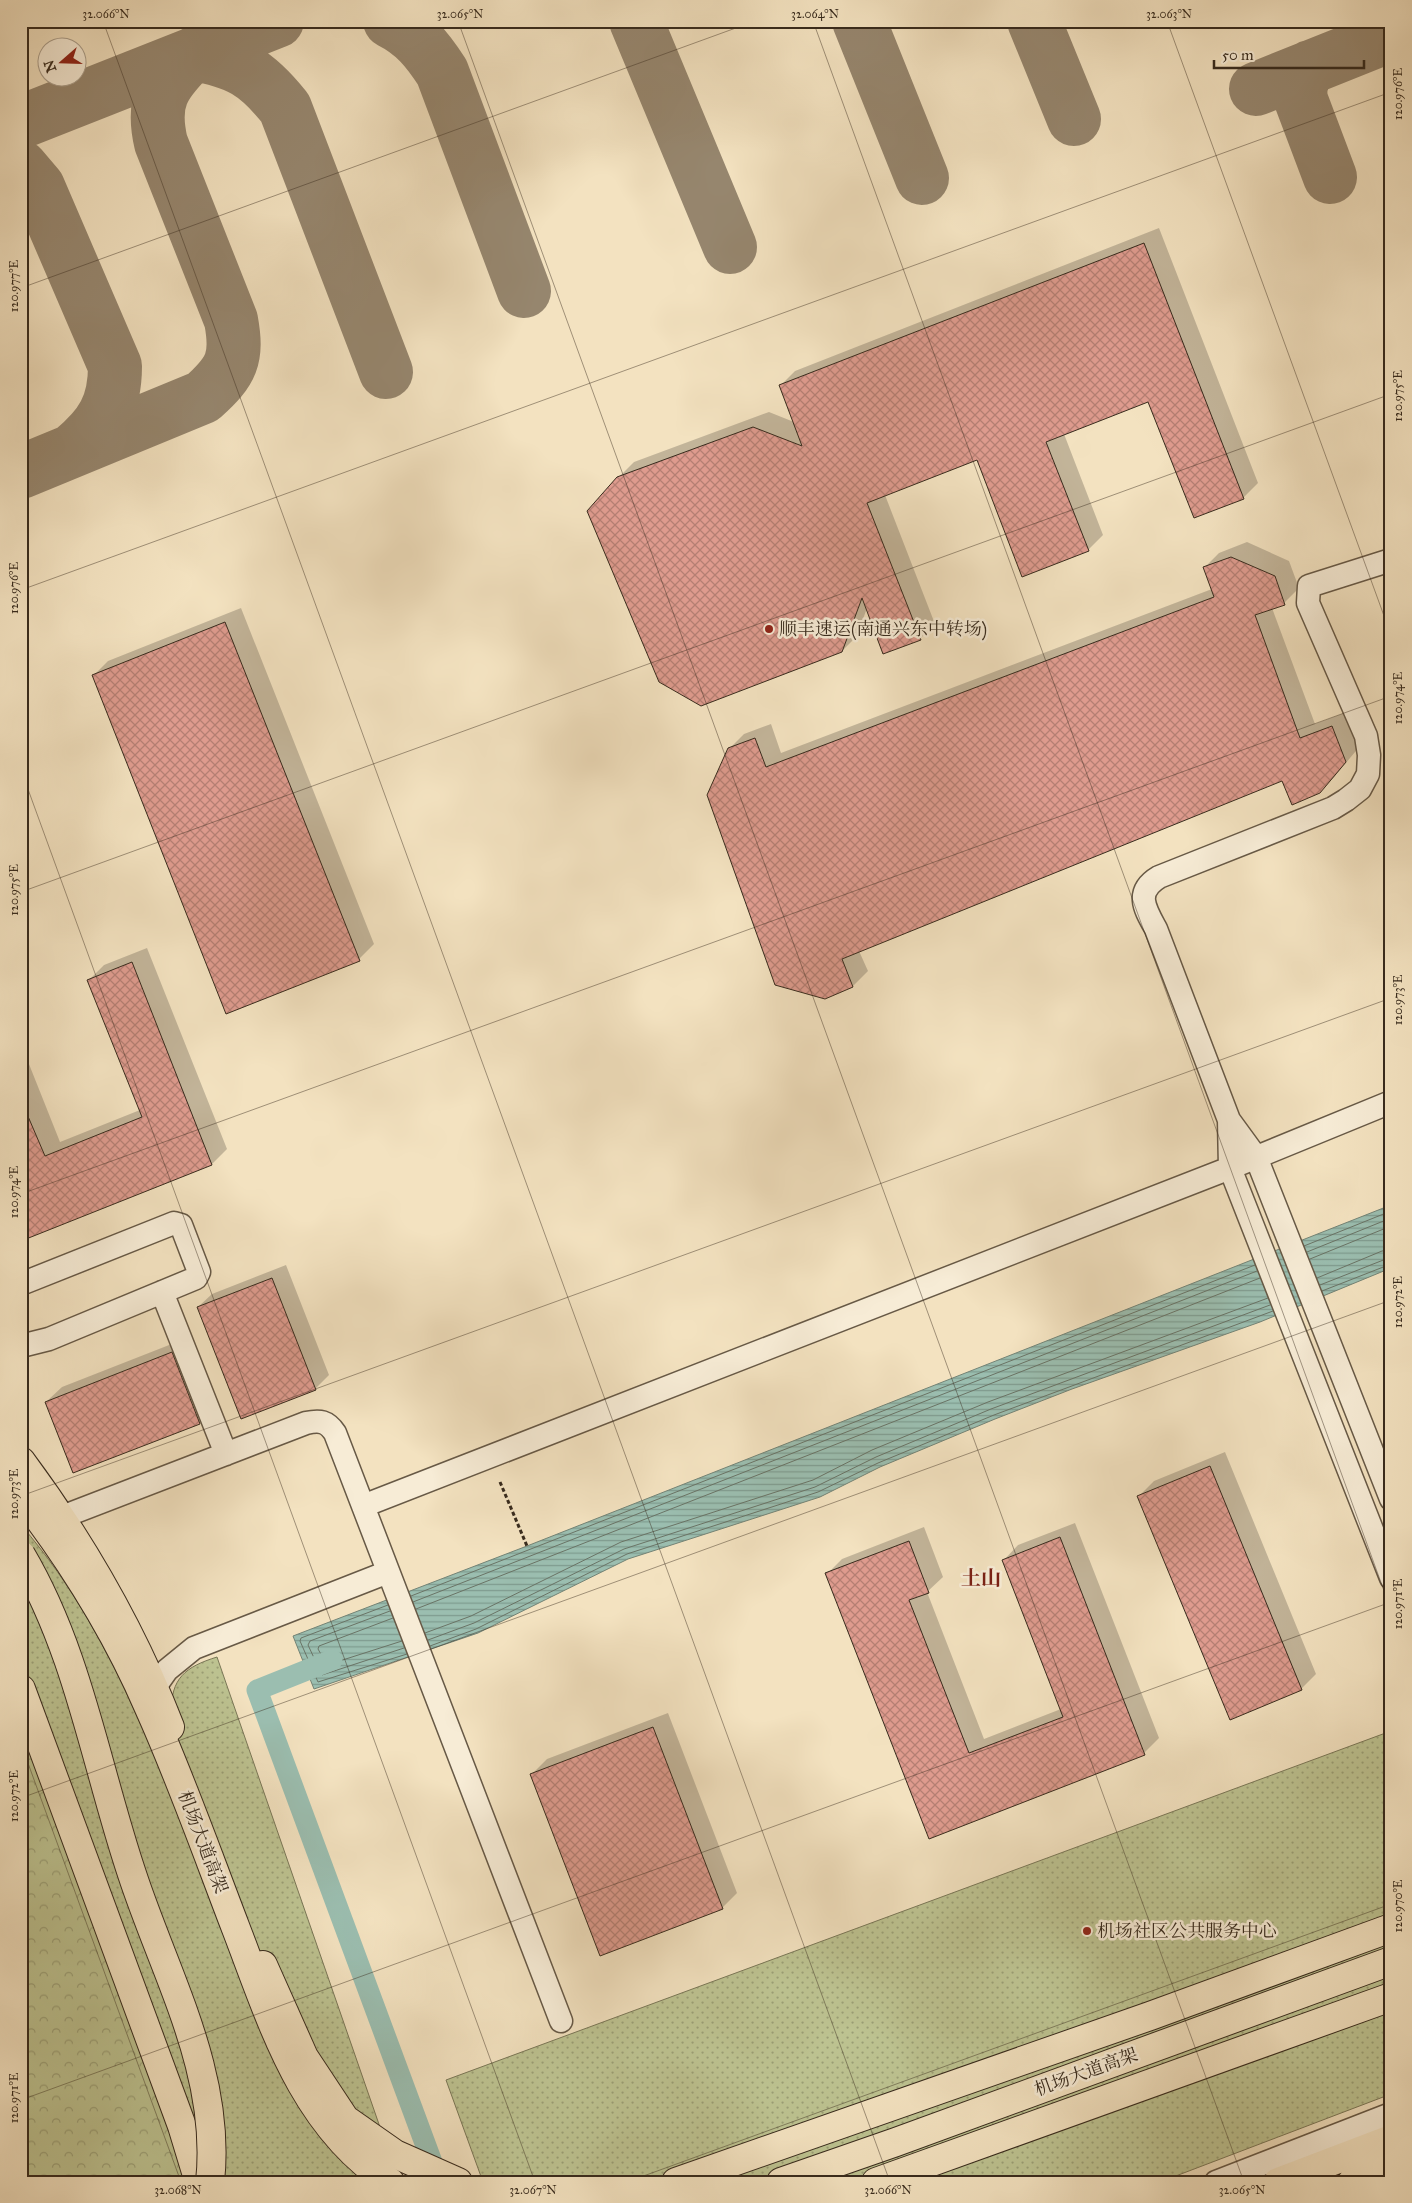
<svg xmlns="http://www.w3.org/2000/svg" width="1412" height="2203" font-family="'IM FELL Great Primer','Noto Serif SC',serif">
  <defs>
    <pattern id="grass-dots" width="8" height="8" patternUnits="userSpaceOnUse" patternTransform="scale(1.25)"><rect width="8" height="8" fill="#bdc391"/><path d="M2 2h.1M6 6h.1" fill="none" stroke="#9b9f76" stroke-width="1.8" stroke-linecap="round"/></pattern>
    <pattern id="forest-crowns" width="20" height="18" patternUnits="userSpaceOnUse" patternTransform="scale(1.25)"><rect width="20" height="18" fill="#bdc391"/><path d="M2 6a3 3 0 1 1 6 0M12 15a3 3 0 1 1 6 0" fill="none" stroke="#9b9f76"/></pattern>
    <pattern id="water-rules" width="6" height="5" patternUnits="userSpaceOnUse" patternTransform="scale(1.25)"><rect width="6" height="5" fill="#9bbeb0"/><path d="M0 2.5h6" fill="none" stroke="#7f9b8f"/></pattern>
    <pattern id="building-cross-hatch" width="8" height="8" patternUnits="userSpaceOnUse" patternTransform="scale(1.25)"><rect width="8" height="8" fill="#de9b8e"/><path d="M0 0l8 8M0 8l8-8" fill="none" stroke="#b57f73"/></pattern>
  </defs>
  <rect width="100%" height="100%" fill="#f3e2c0"/>
  <filter id="stains"><feTurbulence type="fractalNoise" baseFrequency=".004" numOctaves="4"/><feColorMatrix values="0 0 0 0 .2 0 0 0 0 .09 0 0 0 0 .02 0 0 0 .5 -.17"/></filter>
  <radialGradient id="worn" r=".72"><stop offset=".6" stop-color="#630" stop-opacity="0"/><stop offset="1" stop-color="#630" stop-opacity=".3"/></radialGradient>
  <path fill="url(#grass-dots)" stroke="#7a7757" d="M21,1525C73,1585 109,1653 141,1725L171,1713C171,1678 185,1667 217,1657L399,2182H222L188,2111L59,1770L21,1663Z
    M1391,1731V2094L1160,2182H483L446,2080Z"/>
  <path fill="url(#forest-crowns)" stroke="#7a7757" d="M21,1718L192,2182H21Z"/>
  <path fill="url(#water-rules)" stroke="#738375" d="M1391,1205V1268L1260,1322L1072,1389L995,1419L880,1467L820,1497L628,1559L478,1633L314,1689L293,1636L527,1546Z"/>
  <path fill="#0003" d="M1159,228L1258,483L1243,498L1149,400L1064,434L1103,535L1088,550L977,459L885,495L935,624L920,639L867,608L857,636L842,651L618,478L634,462L769,412L794,422L780,386L795,371Z
    M1247,542L1289,561L1299,588L1284,603L1272,608L1315,724L1347,712L1360,746L1335,776L1320,792L1283,779L859,951L868,971L853,986L729,749L744,734L771,724L781,753L1212,589L1204,568L1219,553Z
    M241,608L374,944L359,959L93,676L108,661Z
    M147,948L227,1149L212,1164L23,1239L21,1044L60,1142L140,1110L89,980L104,965Z
    M286,1265L329,1375L315,1389L198,1307L212,1294Z
    M187,1338L214,1408L199,1423L46,1402L62,1387Z
    M1225,1452L1316,1674L1301,1689L1139,1496L1154,1481Z
    M1075,1523L1159,1738L1144,1753L929,1837L827,1574L842,1559L924,1527L943,1577L927,1592L984,1739L1061,1709L1003,1561L1018,1545Z
    M668,1713L737,1893L722,1908L532,1774L547,1759Z"/>
  <g fill="none" stroke-linecap="round" stroke-linejoin="round">
    <path stroke="#6a7466" stroke-width="1" d="M1304,1246L1391,1211
      M1307,1252L1391,1218
      M1310,1259L1391,1226
      M1317,1278L1382,1251L1391,1250
      M1320,1285L1391,1257
      M1322,1291L1391,1264
      M411,1596L1255,1265
      M413,1602L1257,1271
      M388,1605L301,1638L300,1641L318,1682L407,1654
      M416,1609L1260,1278
      M390,1611L310,1641L308,1645L322,1675L404,1648
      M393,1618L319,1646L318,1649L327,1665L402,1641
      M425,1633L471,1616L621,1542L813,1480L872,1450L988,1402L1268,1298
      M428,1640L474,1623L624,1549L815,1487L876,1457L991,1409L1270,1305
      M430,1646L476,1629L627,1554L818,1492L878,1463L994,1415L1273,1311"/>
    <path stroke="#9bbeb0" stroke-width="21" d="M332,1660L257,1690L439,2181"/>
    <path stroke="#96866e" stroke-width="54" d="M390,21C414,33 427,49 442,72L524,291
      M636,21L730,247
      M859,21L922,178
      M1034,21L1074,119
      M1310,67C1302,79 1299,86 1301,100L1330,177
      M1256,89L1391,35
      M21,122L277,21
      M21,167L38,187L115,366C115,405 102,426 73,450
      M21,472L203,397C232,371 238,358 231,320L161,143C151,100 163,84 193,54C239,62 257,73 285,108L386,372"/>
  </g>
  <path fill="url(#building-cross-hatch)" stroke="#382b1d" d="M1144,243L1244,499L1194,518L1148,402L1046,442L1089,551L1022,577L977,460L867,503L921,640L883,654L862,598L842,652L701,706L659,682L587,511L617,477L753,427L802,446L779,385Z
    M1231,557L1275,576L1285,605L1255,615L1300,738L1332,726L1346,762L1320,793L1292,805L1282,781L842,959L853,987L825,999L775,985L707,795L728,748L755,738L766,767L1214,597L1203,567Z
    M225,622L360,961L226,1014L92,675Z
    M132,962L212,1165L21,1241V1100L45,1156L142,1117L87,980Z
    M272,1278L316,1390L241,1419L197,1307Z
    M172,1352L200,1424L73,1473L45,1402Z
    M1210,1466L1302,1690L1230,1720L1137,1496Z
    M1060,1537L1145,1755L929,1839L825,1573L909,1541L929,1593L909,1600L969,1753L1063,1717L1002,1560Z
    M653,1727L723,1909L600,1956L530,1774Z"/>
  <g fill="none" stroke-linecap="round" stroke-linejoin="round">
    <g stroke="#675946" stroke-width="25">
      <path id="minor" d="M1391,560L1309,586L1308,603L1366,736L1369,755L1368,774L1360,789L1346,800L1333,808L1159,877C1134,892 1145,909 1156,929L1229,1120L1256,1157L1391,1499
        M1229,1120L1230,1168L1391,1578
        M21,1284L174,1223L181,1225L199,1272L196,1278L49,1339L21,1346
        M162,1292L226,1454
        M363,1506L1230,1168L1391,1102
        M62,1517L306,1423C320,1420 327,1421 335,1433L561,2021
        M155,1687L167,1670L194,1648L388,1572
        M1216,2182L1391,2114"/>
    </g>
    <g stroke="#382b1d" stroke-width="30">
      <path id="major" d="M21,1461C82,1543 133,1632 170,1727
        M21,1689L182,2126L199,2182
        M263,1965L304,2057L345,2119L395,2154L458,2182
        M676,2182L1150,2016L1391,1928
        M1278,2182L1391,2139
        M1352,2182L1391,2167"/>
    </g>
    <g stroke="#382b1d" stroke-width="30">
      <path id="highway" d="M21,1495C72,1561 116,1631 149,1708C181,1779 207,1853 235,1926C271,2019 301,2125 390,2182
        M781,2182L896,2142L1391,1961
        M876,2182L1391,1997"/>
    </g>
    <path stroke="#382b1d" stroke-width="3" stroke-dasharray="4 2.5" stroke-linecap="butt" d="M500,1482L527,1546"/>
    <use href="#minor" stroke="#f7ecd6" stroke-width="22"/>
    <use href="#major" stroke="#f3e2c0" stroke-width="28"/>
    <use href="#highway" stroke="#f3e2c0" stroke-width="28"/>
    <g stroke="#382b1d" stroke-width="30" stroke-linecap="butt">
      <path id="highway-bridge" d="M21,1555C79,1653 96,1767 132,1874C165,1975 222,2073 210,2182"/>
    </g>
    <use href="#highway-bridge" stroke="#f3e2c0" stroke-width="28"/>
  </g>
  <path fill="none" stroke="#382b1d" stroke-width="1" stroke-opacity="0.45" d="M103,21L890,2182M458,21L1244,2182M813,21L1391,1610M1167,21L1391,635M21,288L755,21M21,590L1391,92M21,770L535,2182M21,892L1391,394M21,1194L1391,696M21,1496L1391,998M21,1744L181,2182M21,1798L1391,1300M21,2100L1391,1602M627,2182L1391,1904"/>
  <g fill="#8f2418" stroke="#f7ecd6" stroke-width="2">
    <circle cx="769" cy="629" r="5"/>
    <circle cx="1087" cy="1931" r="5"/>
  </g>
  <g text-anchor="middle" stroke-width="5" stroke-linejoin="round" paint-order="stroke">
    <g font-size="18" fill="#382b1d" stroke="#f7ecd6" text-anchor="start">
      <text x="779" y="635">顺丰速运(南通兴东中转场)</text>
      <text x="1097" y="1937">机场社区公共服务中心</text>
    </g>
    <g font-size="18" fill="#382b1d" stroke="#f7ecd6">
      <text transform="translate(203 1842) rotate(69)" y="6">机场大道高架</text>
      <text transform="translate(1086 2072) rotate(-20)" y="6">机场大道高架</text>
    </g>
    <g font-size="20" font-weight="bold" fill="#7a1f14" stroke="#f7ecd6">
      <text x="981" y="1585">土山</text>
    </g>
  </g>
  <rect width="1412" height="2203" fill="none" stroke="#f3e2c0" stroke-width="55"/>
  <g transform="translate(62 62) rotate(250)"><circle r="24" fill="#f7ecd6" stroke="#ab9f8c"/>
  <path d="M0-4L9 19L0 12L-9 19Z" fill="#8f2418"/>
  <text y="-8" font-size="14" font-weight="bold" text-anchor="middle" fill="#382b1d">N</text>
  </g>
  <path d="M1214 60v8h150v-8" fill="none" stroke="#382b1d" stroke-width="2.5"/>
  <text x="1222" y="60" font-size="15" fill="#382b1d" stroke="#f7ecd6" stroke-width="4" paint-order="stroke">50 m</text>
  <rect x="28" y="28" width="1356" height="2148" fill="none" stroke="#382b1d" stroke-width="2"/>
  <g font-size="12" text-anchor="middle" fill="#382b1d">
    <text x="106" y="18">32.066°N</text>
    <text x="460" y="18">32.065°N</text>
    <text x="815" y="18">32.064°N</text>
    <text x="1169" y="18">32.063°N</text>
    <text transform="translate(1398 94) rotate(-90)" y="4">120.976°E</text>
    <text transform="translate(14 286) rotate(-90)" y="4">120.977°E</text>
    <text transform="translate(1398 396) rotate(-90)" y="4">120.975°E</text>
    <text transform="translate(14 588) rotate(-90)" y="4">120.976°E</text>
    <text transform="translate(1398 698) rotate(-90)" y="4">120.974°E</text>
    <text transform="translate(14 890) rotate(-90)" y="4">120.975°E</text>
    <text transform="translate(1398 1000) rotate(-90)" y="4">120.973°E</text>
    <text transform="translate(14 1192) rotate(-90)" y="4">120.974°E</text>
    <text transform="translate(1398 1302) rotate(-90)" y="4">120.972°E</text>
    <text transform="translate(14 1494) rotate(-90)" y="4">120.973°E</text>
    <text transform="translate(1398 1604) rotate(-90)" y="4">120.971°E</text>
    <text transform="translate(14 1796) rotate(-90)" y="4">120.972°E</text>
    <text transform="translate(1398 1906) rotate(-90)" y="4">120.970°E</text>
    <text transform="translate(14 2098) rotate(-90)" y="4">120.971°E</text>
    <text x="178" y="2194">32.068°N</text>
    <text x="533" y="2194">32.067°N</text>
    <text x="888" y="2194">32.066°N</text>
    <text x="1242" y="2194">32.065°N</text>
  </g>
  <rect width="100%" height="100%" filter="url(#stains)"/>
  <rect width="100%" height="100%" fill="url(#worn)"/>
</svg>
